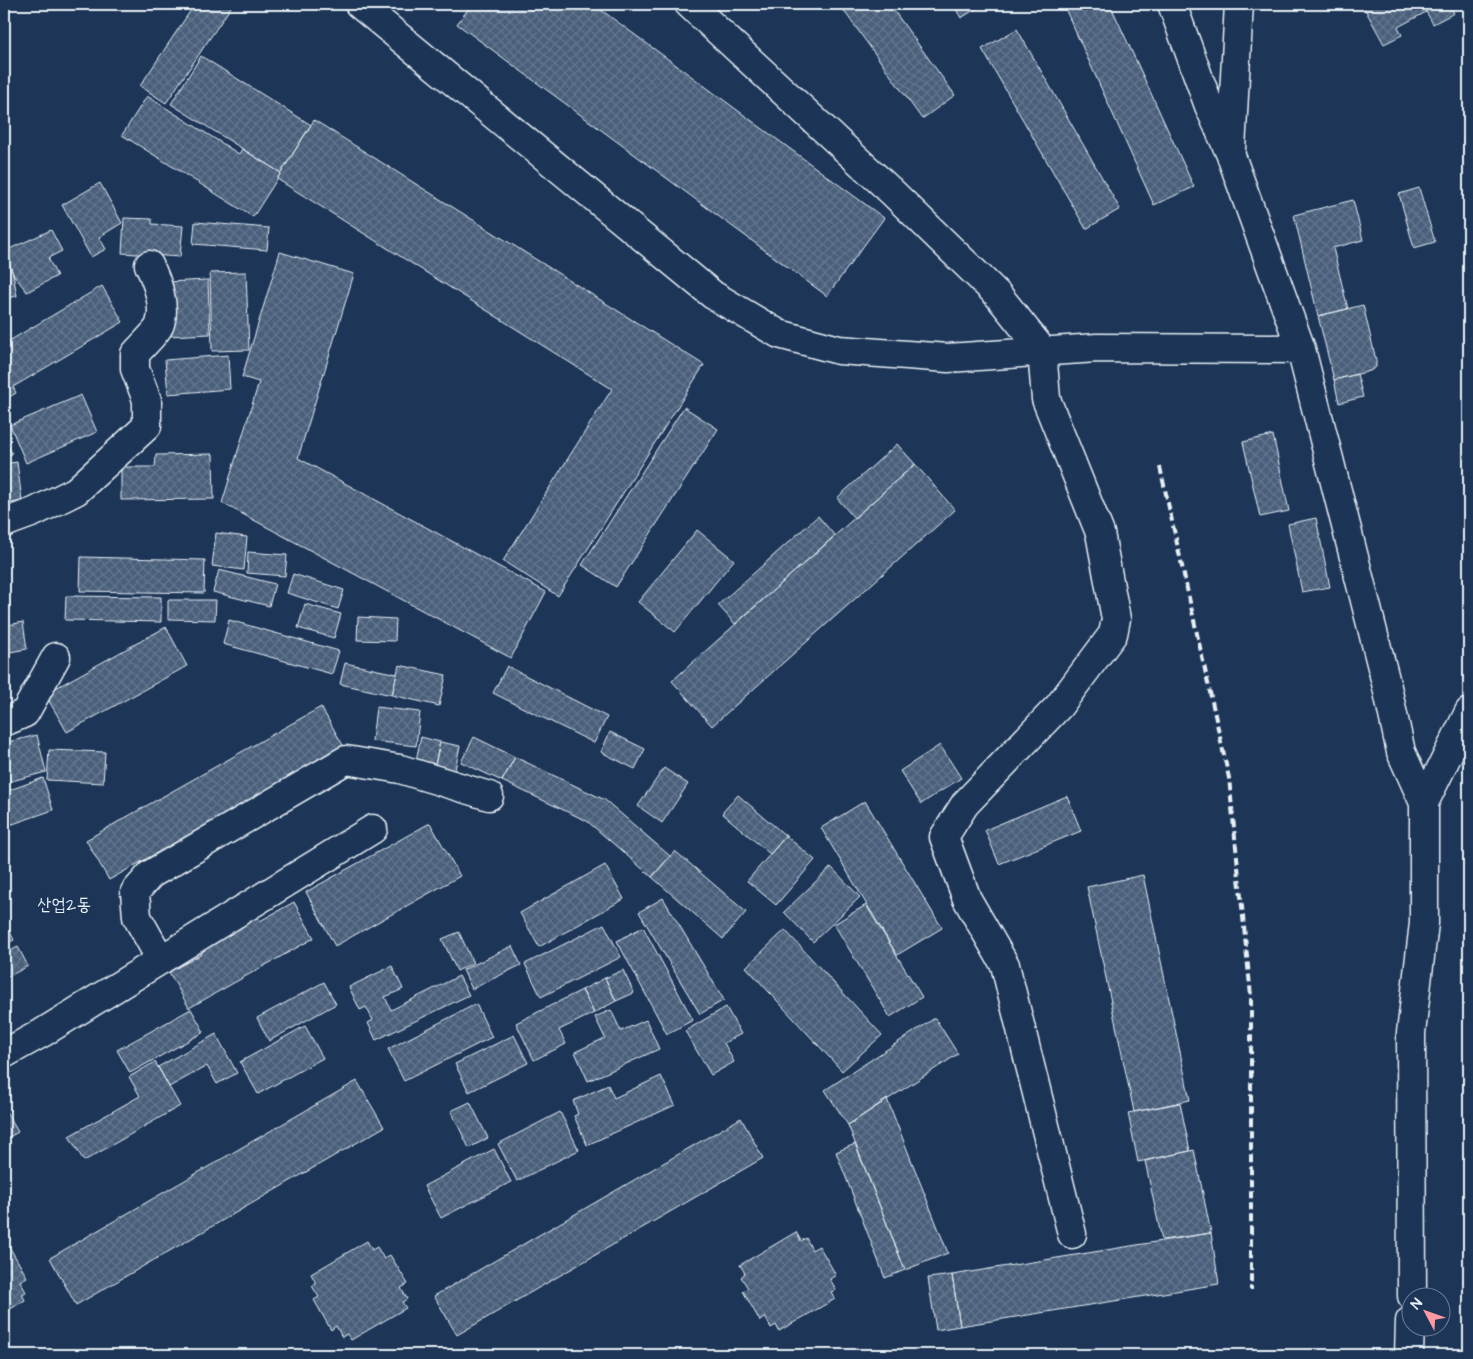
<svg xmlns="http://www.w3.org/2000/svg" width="1473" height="1359" viewBox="0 0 1473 1359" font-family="'Architects Daughter','Poor Story',sans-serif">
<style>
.building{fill:url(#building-cross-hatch);stroke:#e8f1f8}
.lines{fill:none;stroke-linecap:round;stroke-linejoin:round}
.minor-casing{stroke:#e8f1f8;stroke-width:31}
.minor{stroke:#1d3557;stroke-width:28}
.rail{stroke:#e8f1f8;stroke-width:4;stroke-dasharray:8 4;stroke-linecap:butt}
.labels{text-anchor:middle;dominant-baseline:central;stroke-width:5;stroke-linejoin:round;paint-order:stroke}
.quarter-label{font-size:18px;fill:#e8f1f8;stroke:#1d3557}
</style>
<defs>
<pattern id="building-cross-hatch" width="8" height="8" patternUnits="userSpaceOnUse" patternTransform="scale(1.25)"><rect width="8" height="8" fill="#495e7a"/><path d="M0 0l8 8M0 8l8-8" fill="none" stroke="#63768e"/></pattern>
</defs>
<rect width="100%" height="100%" fill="#1d3557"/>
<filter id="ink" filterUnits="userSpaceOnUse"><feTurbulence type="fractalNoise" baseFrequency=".02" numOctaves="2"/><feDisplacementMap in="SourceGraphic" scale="10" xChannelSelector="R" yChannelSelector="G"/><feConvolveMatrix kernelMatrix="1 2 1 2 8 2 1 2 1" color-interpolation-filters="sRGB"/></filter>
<g filter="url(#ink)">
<path class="building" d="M195,4H233L166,103L140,86Z
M472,4H593L884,218L827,296L457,24Z
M839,4H889L955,95L922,119Z
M953,4H984L961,18Z
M1063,4H1110L1194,187L1154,205Z
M1362,4H1422L1426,12L1398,27L1402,35L1384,44Z
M1422,4H1449L1454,13L1433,24Z
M1017,29L1120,209L1086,229L982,49Z
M201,56L311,125L281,173L171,104Z
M147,96L239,154L242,149L281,173L253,217L122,135Z
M314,120L704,365L558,596L503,561L612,389L277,179Z
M100,183L122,223L99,237L106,249L91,257L62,205Z
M1419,188L1435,242L1414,248L1399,194Z
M1353,200L1363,240L1333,248L1348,309L1318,316L1294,215Z
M124,218L152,219V224L183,226L180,257L122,253Z
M195,222L269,228L267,250L193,244Z
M51,230L62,251L48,258L57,276L27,292L13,274L5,251Z
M5,251L13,274L17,296L4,299Z
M280,252L354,274L298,458L546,592L511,658L222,503L259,382L242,377Z
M246,272L249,350L212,351L210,273Z
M208,280L210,334L168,336L166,282Z
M102,286L123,322L13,387L16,393L4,400V344Z
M1363,305L1376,360V367L1370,371L1334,380L1318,316Z
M228,355L230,389L168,394L165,360Z
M1357,374L1363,397L1339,403L1334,380Z
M81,395L97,432L26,463L10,425Z
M684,407L718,429L616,587L582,565Z
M1273,435L1289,511L1260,517L1243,442Z
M4,437L12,454L4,457Z
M897,444L915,464L854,518L837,498Z
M213,454L214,499L121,500V467H155L156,455Z
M17,462L22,501L4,504V464Z
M915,464L955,510L712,726L672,681Z
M818,516L835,536L735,624L718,605Z
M1316,518L1330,587L1302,592L1288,524Z
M697,530L734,560L675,632L638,602Z
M216,533L247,537L244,570L212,566Z
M248,552L287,555L285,576L247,573Z
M81,557L205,560L204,593L80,591Z
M219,570L275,584L269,606L213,592Z
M293,574L344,590L338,609L287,593Z
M66,596L161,597V622L65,620Z
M168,600H216L215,620L168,619Z
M305,604L341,614L334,638L298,628Z
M358,617L396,619L395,641L357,640Z
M229,620L339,651L332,674L223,644Z
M23,622L27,649L4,653V626Z
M166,627L187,666L67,732L45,694Z
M345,663L397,674L392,695L340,684Z
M399,665L446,675L439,706L392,695Z
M507,666L607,717L594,743L493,693Z
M321,707L344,747L109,880L86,840Z
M376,707L420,712L416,746L372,741Z
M610,732L645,749L635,769L601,752Z
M37,735L46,772L4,783V743Z
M421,737L440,742L434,769L415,765Z
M474,737L515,757L502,781L461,762Z
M440,742L460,746L454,774L434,769Z
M940,745L961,778L921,804L900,771Z
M49,750L105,752L103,783L47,780Z
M515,757L605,800L670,856L652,877L587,821L502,781Z
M664,768L688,784L662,823L638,806Z
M43,778L53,810L4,827V792Z
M738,795L786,836L770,854L722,813Z
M1067,796L1081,831L999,864L985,830Z
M865,801L942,928L897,955L821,828Z
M430,823L460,876L335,946L306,892Z
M786,836L815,860L776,905L747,881Z
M675,851L746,912L723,939L652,877Z
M605,865L624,899L539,947L520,913Z
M831,867L860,897L813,942L784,912Z
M1143,875L1190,1100L1134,1112L1087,887Z
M663,898L724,1000L700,1014L639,912Z
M294,902L314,938L189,1008L169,972L202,954L199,950L258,917L260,921Z
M866,905L922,997L890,1017L834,924Z
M4,920L14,940L4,945Z
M604,924L621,957L541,997L525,964Z
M643,927L693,1020L667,1034L617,941Z
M785,930L882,1035L842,1071L746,967Z
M459,932L473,963L457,971L442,939Z
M512,946L521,965L472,989L463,970Z
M18,947L28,966L4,979V954Z
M392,966L403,989L385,997L391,1010L459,976L469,995L376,1040L368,1023L373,1020L366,1007L360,1010L349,987Z
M623,970L634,993L616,1001L605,978Z
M605,978L616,1001L594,1013L582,990Z
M324,982L336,1004L269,1041L257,1018Z
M582,990L594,1013L559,1030L566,1044L534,1060L516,1023Z
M476,1004L492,1037L404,1081L388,1049Z
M726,1007L741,1034L724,1043L734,1062L711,1075L685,1031Z
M191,1009L204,1032L130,1073L117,1050Z
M611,1010L621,1031L646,1020L659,1049L588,1081L575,1052L605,1038L595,1017Z
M935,1018L958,1054L848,1125L825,1090Z
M305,1026L323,1058L258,1094L240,1062Z
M216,1034L237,1073L217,1084L207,1066L169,1087L158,1067Z
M514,1035L528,1063L469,1092L455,1064Z
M155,1062L180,1106L84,1161L69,1136L140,1096L129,1077Z
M661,1076L675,1105L587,1145L574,1116L578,1114L573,1101L608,1085L614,1098Z
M357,1081L384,1127L76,1305L50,1258Z
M887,1099L948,1253L905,1270L848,1125Z
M470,1102L488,1138L469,1148L451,1111Z
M1180,1103L1190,1151L1138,1162L1128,1113Z
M4,1108L18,1132L4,1140Z
M560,1112L579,1150L517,1181L498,1144Z
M741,1118L763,1158L457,1335L434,1296Z
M855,1144L905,1270L885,1278L836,1152Z
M494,1149L511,1182L441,1218L424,1186Z
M1194,1150L1211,1233L1162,1240L1145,1161Z
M796,1232L801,1241L806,1238L812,1250L819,1246L836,1275L830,1279L836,1290L831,1292L835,1299L779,1331L776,1325L771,1328L765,1317L760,1321L743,1291L748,1288L741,1277L745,1273L740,1265Z
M1211,1233L1219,1284L960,1326L952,1275Z
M367,1241L372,1250L377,1247L384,1259L390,1255L408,1284L401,1288L407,1299L402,1302L406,1308L351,1340L347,1334L342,1337L336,1326L331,1330L314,1300L319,1297L312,1286L316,1283L311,1274Z
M10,1248L27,1277L20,1281L26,1292L22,1294L25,1300L4,1313V1251Z
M952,1275L960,1326L936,1330L928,1278Z"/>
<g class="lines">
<g class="minor-casing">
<path id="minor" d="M359,4L713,295L779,334L839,350L948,358L1097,348L1301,349
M689,4L893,193L998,295L1042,350L1046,399L1100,533L1116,619L1113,634L1059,706L965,804L944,837L967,899L1005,965L1072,1234
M1172,4L1209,106L1230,153L1301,349L1387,687L1401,752L1424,803V923L1411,1033L1412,1296
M1231,149L1239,4
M4,523L34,512L76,491L147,426V400L135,369V354C141,347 158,331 160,324C166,306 157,281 149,265
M4,722L25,713L56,657
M1424,803L1469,712
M161,960L137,917L135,892L151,874L346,760L400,769L489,796
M4,1054L42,1033L373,829
M1409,1355L1410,1321"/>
</g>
<use href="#minor" class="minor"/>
<path class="rail" d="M1160,467L1229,778L1251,996V1290"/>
</g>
</g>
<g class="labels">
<g class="quarter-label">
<text x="64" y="904">산업2동</text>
</g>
</g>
<rect width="1473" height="1359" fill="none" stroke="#1d3557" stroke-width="20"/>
<rect x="10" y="10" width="1453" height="1339" fill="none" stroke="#e8f1f8" stroke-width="2" filter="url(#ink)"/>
<g transform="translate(1426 1312) rotate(311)"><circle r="24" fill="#1d3557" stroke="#6e8097"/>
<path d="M0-4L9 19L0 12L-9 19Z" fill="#ff9aa2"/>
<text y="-8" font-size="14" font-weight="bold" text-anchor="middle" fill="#e8f1f8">N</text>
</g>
</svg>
